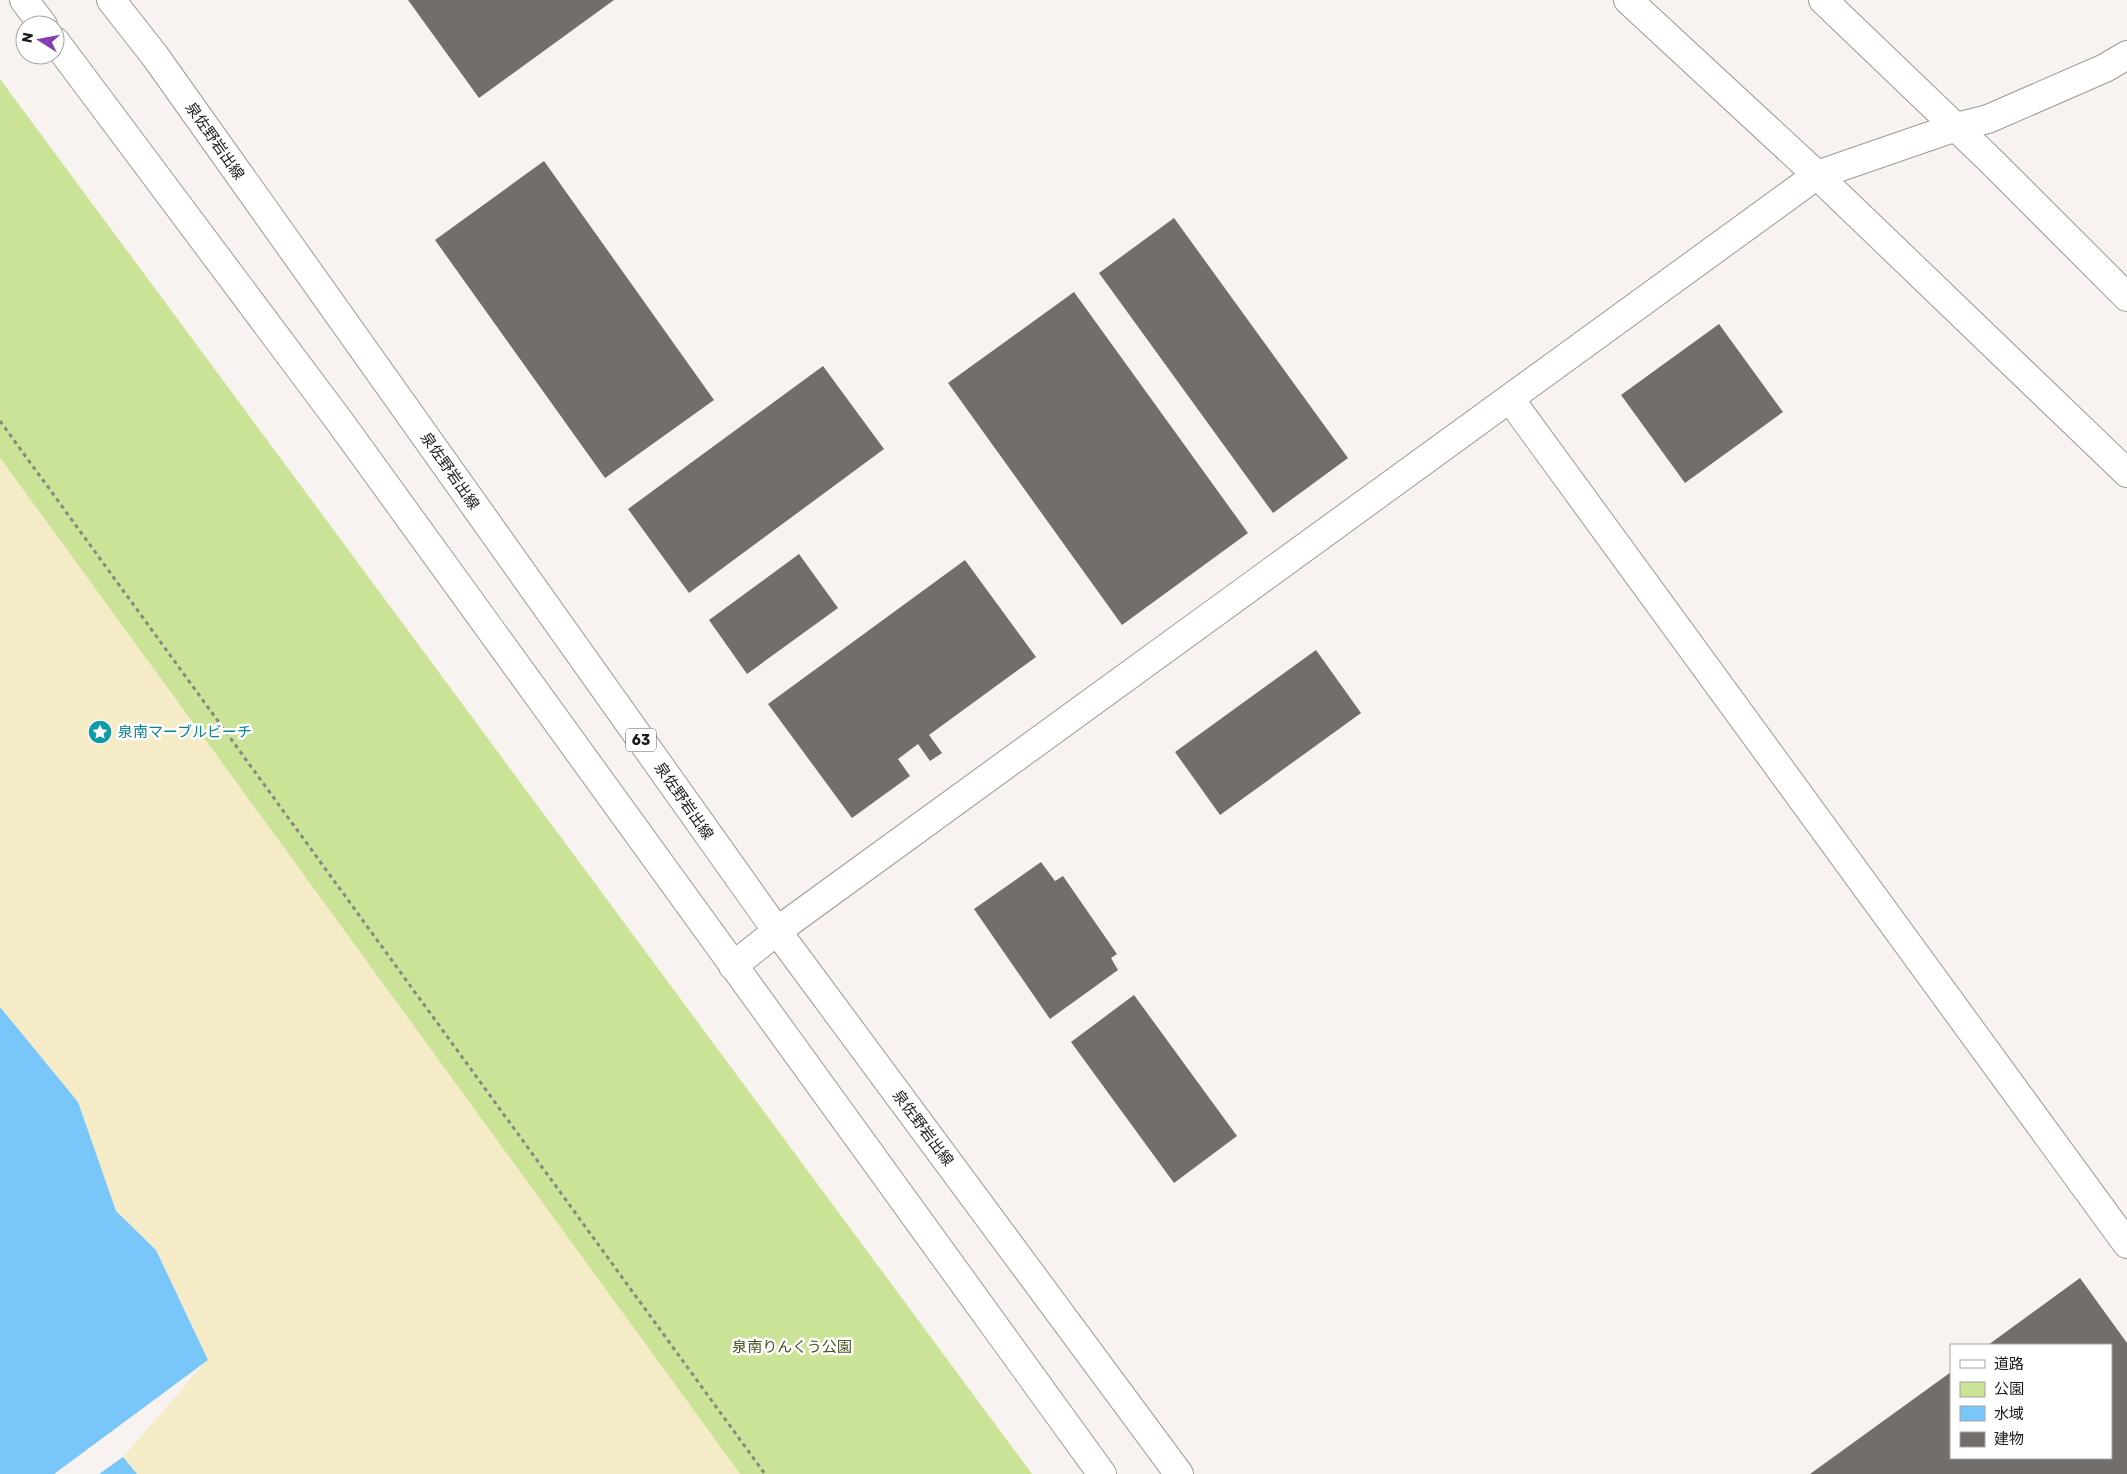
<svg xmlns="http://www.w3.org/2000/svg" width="2127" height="1474" viewBox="0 0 2127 1474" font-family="Rubik,'Noto Sans JP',sans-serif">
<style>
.green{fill:#cbe396}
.sand{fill:#f5ebc6}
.water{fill:#78c6fa}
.building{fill:#736e6c}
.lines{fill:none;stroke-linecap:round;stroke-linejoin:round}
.minor-casing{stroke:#9e9996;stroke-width:30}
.tertiary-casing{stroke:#9e9996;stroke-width:30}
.primary-casing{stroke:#9e9996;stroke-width:30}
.path{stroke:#898684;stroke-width:3;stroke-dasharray:4 4;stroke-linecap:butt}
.minor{stroke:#fff;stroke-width:28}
.tertiary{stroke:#fff;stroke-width:28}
.primary{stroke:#fff;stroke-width:28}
.labels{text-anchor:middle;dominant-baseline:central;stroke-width:5;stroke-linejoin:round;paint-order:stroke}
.shield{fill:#fff;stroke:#5f5f5e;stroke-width:1}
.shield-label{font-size:14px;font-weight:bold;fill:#1b1a19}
.street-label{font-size:15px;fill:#1b1a19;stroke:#fff}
.culture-label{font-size:15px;fill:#0d838f;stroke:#fff;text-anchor:start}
.park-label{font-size:15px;fill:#45541c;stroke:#fff}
</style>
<rect width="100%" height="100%" fill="#f8f3f0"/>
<path class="green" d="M0,79L1032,1474H740L0,458Z"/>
<path class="sand" d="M0,458L740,1474H137L123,1457L208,1359L156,1250L116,1211L78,1102L0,1007Z"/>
<path class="water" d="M0,1007L78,1102L116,1211L156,1250L208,1360L54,1474H0Z
M123,1457L137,1474H99Z"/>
<path class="building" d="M408,0H614L479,98Z
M544,161L714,400L605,478L435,240Z
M1174,218L1348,458L1273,513L1099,273Z
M1074,292L1248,533L1122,625L948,383Z
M1719,324L1783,412L1685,483L1621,395Z
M823,366L884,449L689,593L628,509Z
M799,554L838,608L747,674L709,620Z
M965,560L1036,657L929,735L942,753L930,761L918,744L898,759L910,776L852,818L768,704Z
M1316,650L1361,713L1220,815L1175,752Z
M1041,862L1055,881L1063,876L1117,954L1111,958L1118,970L1050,1019L974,909Z
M1134,995L1237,1136L1174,1183L1071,1042Z
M2080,1278L2127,1343V1474H1810L1951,1372V1458H2111V1345H1988Z"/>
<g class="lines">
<g class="minor-casing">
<path id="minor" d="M1823,0L1988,158L2127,297
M1817,175L1956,127L1988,119L2105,68L2127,55
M1510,399L2127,1244"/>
</g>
<g class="tertiary-casing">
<path id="tertiary" d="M1628,0L1817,175L2127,473
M733,966L777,931L1817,175"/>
</g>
<g class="primary-casing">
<path id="primary" d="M24,0L43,25
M111,0L155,56L777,931L1179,1474
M55,41L340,422L1102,1474"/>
</g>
<path class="path" d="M0,421L765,1474"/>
<use href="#minor" class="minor"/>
<use href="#tertiary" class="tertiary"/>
<use href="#primary" class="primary"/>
</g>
<defs>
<g id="sight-disc" transform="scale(1.25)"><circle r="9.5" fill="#0f9aa8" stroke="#fff"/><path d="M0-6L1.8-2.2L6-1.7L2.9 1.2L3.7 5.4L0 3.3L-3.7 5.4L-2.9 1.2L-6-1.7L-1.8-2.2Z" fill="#fff"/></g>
</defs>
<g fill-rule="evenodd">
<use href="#sight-disc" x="100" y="732"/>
</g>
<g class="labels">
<rect class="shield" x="626" y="728.5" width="30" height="23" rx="4"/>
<g class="shield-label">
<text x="641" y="740">63</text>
</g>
<g class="street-label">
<text transform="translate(215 141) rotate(55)">泉佐野岩出線</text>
<text transform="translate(450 471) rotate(55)">泉佐野岩出線</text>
<text transform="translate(684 801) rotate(55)">泉佐野岩出線</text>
<text transform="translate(923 1128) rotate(53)">泉佐野岩出線</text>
</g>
<g class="culture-label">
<text x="118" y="732">泉南マーブルビーチ</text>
</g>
<g class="park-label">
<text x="792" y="1347">泉南りんくう公園</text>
</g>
</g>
<rect x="1950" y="1344" width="162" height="115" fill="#ffffff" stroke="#a4a3a3"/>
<rect x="1960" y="1360" width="25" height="8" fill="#ffffff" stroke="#a4a3a3"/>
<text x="1994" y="1369" font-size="15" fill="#1b1a19">道路</text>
<rect x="1960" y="1382" width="25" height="15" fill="#cbe396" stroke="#a4a3a3"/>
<text x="1994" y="1394" font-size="15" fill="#1b1a19">公園</text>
<rect x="1960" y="1406" width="25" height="15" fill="#78c6fa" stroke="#a4a3a3"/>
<text x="1994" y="1419" font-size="15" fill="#1b1a19">水域</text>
<rect x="1960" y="1432" width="25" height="15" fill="#736e6c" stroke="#a4a3a3"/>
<text x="1994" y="1444" font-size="15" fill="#1b1a19">建物</text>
<g transform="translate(40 40) rotate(281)"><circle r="24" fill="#ffffff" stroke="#a4a3a3"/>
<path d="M0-4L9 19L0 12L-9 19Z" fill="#853db0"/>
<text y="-8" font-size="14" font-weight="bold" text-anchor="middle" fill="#1b1a19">N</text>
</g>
</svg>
